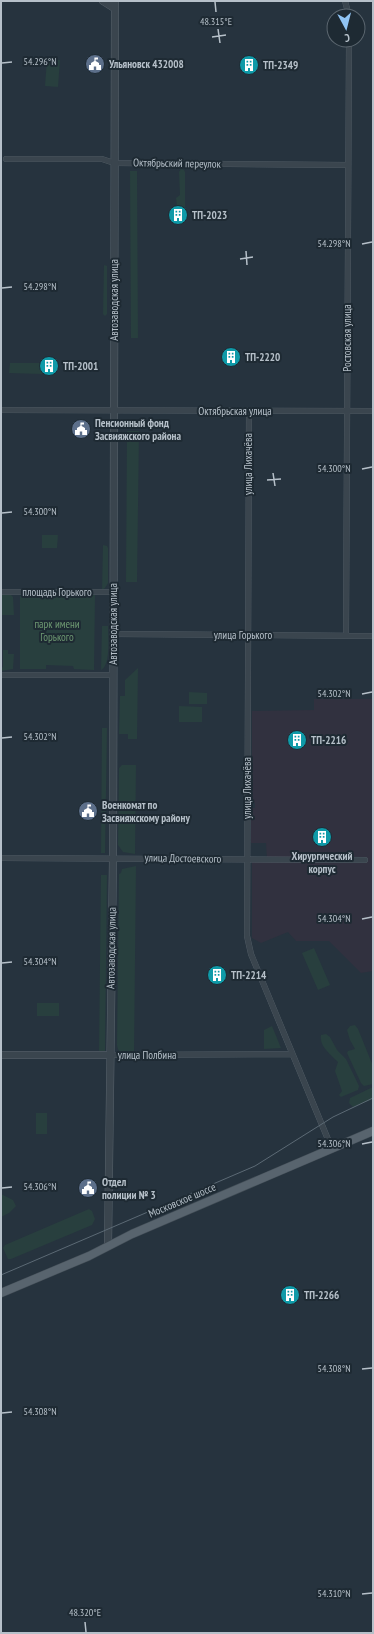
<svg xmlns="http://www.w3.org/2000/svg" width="374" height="1634" viewBox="0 0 374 1634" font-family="'PT Sans Narrow',sans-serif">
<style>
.medical{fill:#31313f}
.green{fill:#283f3e}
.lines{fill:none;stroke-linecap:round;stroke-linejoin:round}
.minor-casing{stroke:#58636c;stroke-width:6}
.tertiary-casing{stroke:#58636c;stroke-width:8}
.primary-casing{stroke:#434e57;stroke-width:9}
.minor{stroke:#3a454e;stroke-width:5.5}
.tertiary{stroke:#3a454e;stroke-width:7}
.primary{stroke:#58646e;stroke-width:8}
.tram{stroke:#5c6a75;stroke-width:1}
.ticks{fill:none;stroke:#b6c0c9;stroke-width:1.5}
.labels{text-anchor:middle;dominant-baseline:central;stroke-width:4;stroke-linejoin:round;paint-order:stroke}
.poi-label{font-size:11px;font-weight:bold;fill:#b6c0c9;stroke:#1e2a33;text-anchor:start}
.street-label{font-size:11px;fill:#b6c0c9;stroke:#1e2a33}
.park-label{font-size:11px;fill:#6e9972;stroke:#1e2a33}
.ticks-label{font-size:10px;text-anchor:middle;fill:#b6c0c9;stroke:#1e2a33;stroke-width:4;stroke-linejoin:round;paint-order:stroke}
</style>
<rect width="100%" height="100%" fill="#26333e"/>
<path class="medical" d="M314,699H373V971L361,973L329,941H296L288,932L261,943L252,938V862H267V859L266,843H251V808H255V803H252V711L314,710Z"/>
<path class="green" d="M47,59L60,60L58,87L45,86Z
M181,169L184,170L185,172V212H182V208L177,206L176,198L180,195L179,172Z
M130,171H137L138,338H131Z
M104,265L107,266V314L105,316L103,314Z
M10,363H43L42,374L9,373Z
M127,431H139L137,582H126Z
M42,535H58L57,548H42Z
M103,545L107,546L108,548V583L105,588L102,590Z
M2,595H11L13,597L14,615H1Z
M95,595L94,670L74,669L73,666L46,665V669H20V596Z
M102,626H108C108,637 111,665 101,670Z
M3,650H8V654H14L13,669L1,671V668L3,667Z
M138,668L137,739H128V734H119L120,696H125V680Z
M189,692L207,693V704H189Z
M179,706L202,707V722H179Z
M102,728H107L105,853H101Z
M122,765H136L135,854L123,852L118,845L119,768Z
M136,866L134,1054C126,1054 118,1055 117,1045L119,874L121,873L122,869Z
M101,875H107L105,1052H99Z
M314,948L330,985L318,990L302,953Z
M37,1003H59V1016H37Z
M355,1025L358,1029L373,1066V1084L364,1086L361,1083L347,1053L348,1051L355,1049L350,1040L347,1030L350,1026Z
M272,1026L281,1048L264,1049V1030Z
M326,1034L330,1037L337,1050L346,1059L359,1086L358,1090L341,1097L339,1095L342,1091L335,1071L338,1062C331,1054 319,1047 321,1035Z
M373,1087V1099L353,1107L349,1103L350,1098Z
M36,1113H47V1134H36Z
M1,1194L13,1200L16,1206L9,1213L1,1217Z
M89,1209L92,1211L95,1219L92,1225L11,1259H8L3,1248L5,1245Z"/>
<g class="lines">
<g class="minor-casing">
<path id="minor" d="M345,1L349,16
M6,159H102L114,163L348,165
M1,410L373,411
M249,411L247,936L251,954L332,1149
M1,592H114
M114,634L373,636
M346,635L349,40
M1,675H113
M1,858L365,860
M110,1055L292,1054"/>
</g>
<g class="tertiary-casing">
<path id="tertiary" d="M103,1L114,8
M1,1055H110
M108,1246L113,858L115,1"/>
</g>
<g class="primary-casing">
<path id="primary" d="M1,1293L89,1256L132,1234L373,1131"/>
</g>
<use href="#minor" class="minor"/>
<use href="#tertiary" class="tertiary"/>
<use href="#primary" class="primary"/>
<path class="tram" d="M1,1275L255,1166L333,1117L373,1098"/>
</g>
<path class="ticks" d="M215,2L216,12M218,29L220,43M212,37L226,35M2,63L12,62M362,244L372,242M246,251L247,265M240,259L253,257M2,288L12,287M362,469L372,467M273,473L275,486M267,480L281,479M2,513L12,512M362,694L372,692M2,738L12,737M362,919L372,917M2,963L12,962M362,1144L372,1142M2,1188L12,1187M362,1369L372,1368M2,1413L12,1412M362,1594L372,1593M85,1622L86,1632"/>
<defs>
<g id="civic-disc" transform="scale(1)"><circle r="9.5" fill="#5c6f8a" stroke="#1e2a33"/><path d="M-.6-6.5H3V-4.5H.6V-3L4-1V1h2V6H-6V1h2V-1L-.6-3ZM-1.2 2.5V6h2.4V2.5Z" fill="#fff"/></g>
<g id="building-disc" transform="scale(1)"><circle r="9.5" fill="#0f9aa8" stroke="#1e2a33"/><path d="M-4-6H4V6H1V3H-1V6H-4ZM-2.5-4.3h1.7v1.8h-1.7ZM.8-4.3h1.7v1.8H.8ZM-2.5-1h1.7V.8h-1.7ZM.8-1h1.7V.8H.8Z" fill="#fff"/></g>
</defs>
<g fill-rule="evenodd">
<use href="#civic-disc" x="95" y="64"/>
<use href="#building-disc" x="249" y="65"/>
<use href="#building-disc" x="178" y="215"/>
<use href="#building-disc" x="231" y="357"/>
<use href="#building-disc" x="49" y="366"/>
<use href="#civic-disc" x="81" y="429"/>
<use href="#building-disc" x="297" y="740"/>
<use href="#civic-disc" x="88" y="811"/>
<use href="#building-disc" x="322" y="837"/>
<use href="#building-disc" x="217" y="975"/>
<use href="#civic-disc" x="88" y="1188"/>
<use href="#building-disc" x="290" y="1295"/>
</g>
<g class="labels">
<g class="poi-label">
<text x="109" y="64">Ульяновск 432008</text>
<text x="263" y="65">ТП-2349</text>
<text x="192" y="215">ТП-2023</text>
<text x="245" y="357">ТП-2220</text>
<text x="63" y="366">ТП-2001</text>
<text x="95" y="423">Пенсионный фонд<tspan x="95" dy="13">Засвияжского района</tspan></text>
<text x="311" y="740">ТП-2216</text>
<text x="102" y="805">Военкомат по<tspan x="102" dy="13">Засвияжскому району</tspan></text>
<text x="322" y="856" text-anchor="middle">Хирургический<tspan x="322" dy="13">корпус</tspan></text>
<text x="231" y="975">ТП-2214</text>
<text x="102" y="1182">Отдел<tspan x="102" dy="13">полиции № 3</tspan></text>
<text x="304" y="1295">ТП-2266</text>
</g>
<g class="street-label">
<text transform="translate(177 163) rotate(1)">Октябрьский переулок</text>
<text transform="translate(114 300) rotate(-90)">Автозаводская улица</text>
<text transform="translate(347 338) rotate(-90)">Ростовская улица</text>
<text x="235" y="411">Октябрьская улица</text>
<text transform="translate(248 464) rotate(-90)">улица Лихачёва</text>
<text x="57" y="592">площадь Горького</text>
<text transform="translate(113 624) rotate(-90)">Автозаводская улица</text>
<text x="243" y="635">улица Горького</text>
<text transform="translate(247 788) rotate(-90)">улица Лихачёва</text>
<text transform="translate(183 858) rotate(1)">улица Достоевского</text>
<text transform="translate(111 948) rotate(-89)">Автозаводская улица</text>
<text x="147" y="1055">улица Полбина</text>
<text transform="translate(182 1200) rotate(-23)">Московское шоссе</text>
</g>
<g class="park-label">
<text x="57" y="624">парк имени<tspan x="57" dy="13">Горького</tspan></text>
</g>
</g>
<g class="ticks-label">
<text x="216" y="25">48.315°E</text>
<text x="40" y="65">54.296°N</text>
<text x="334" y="247">54.298°N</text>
<text x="40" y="290">54.298°N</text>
<text x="334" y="472">54.300°N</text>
<text x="40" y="515">54.300°N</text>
<text x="334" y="697">54.302°N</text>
<text x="40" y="740">54.302°N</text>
<text x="334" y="922">54.304°N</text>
<text x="40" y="965">54.304°N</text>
<text x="334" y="1147">54.306°N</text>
<text x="40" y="1190">54.306°N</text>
<text x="334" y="1372">54.308°N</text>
<text x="40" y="1415">54.308°N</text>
<text x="334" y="1597">54.310°N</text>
<text x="85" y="1616">48.320°E</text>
</g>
<rect width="374" height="1634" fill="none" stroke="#b6c0c9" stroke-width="4"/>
<g transform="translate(346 28) rotate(173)"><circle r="19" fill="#1e2a33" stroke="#5b666f"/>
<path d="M0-3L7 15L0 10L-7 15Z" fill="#90c4f4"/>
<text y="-6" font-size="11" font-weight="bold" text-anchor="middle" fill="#b6c0c9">С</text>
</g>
</svg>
